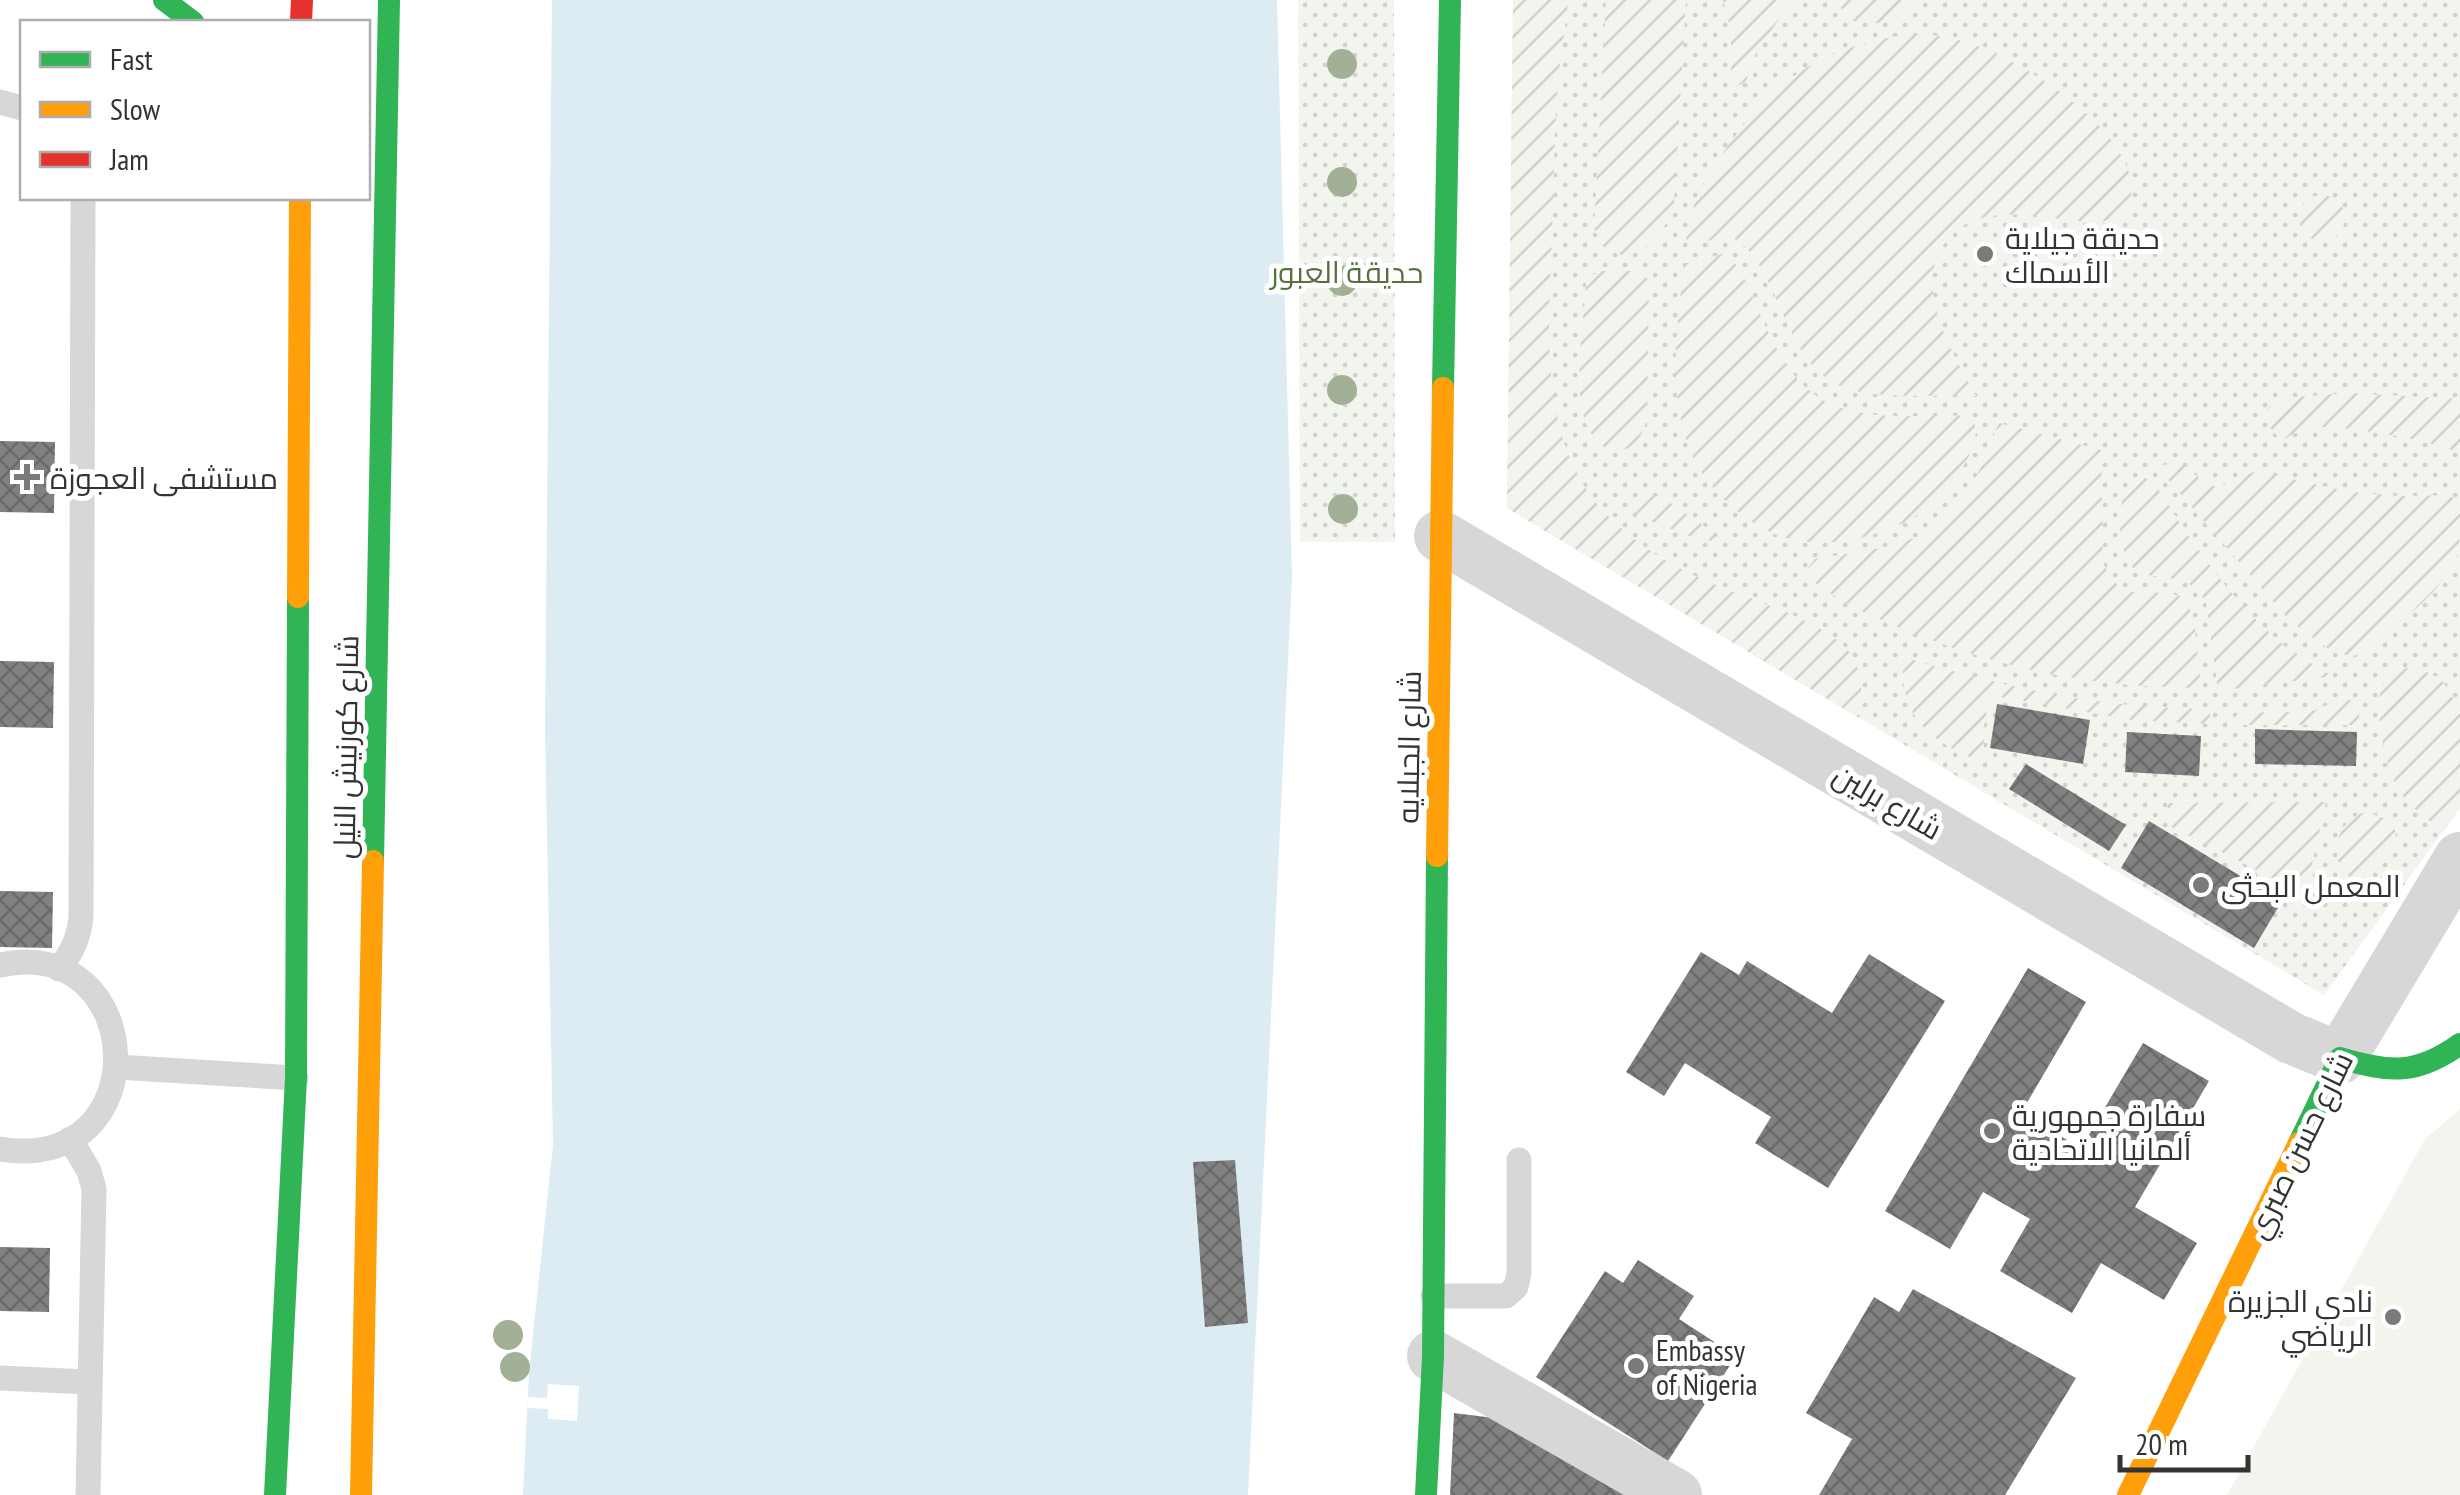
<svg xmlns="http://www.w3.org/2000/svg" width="2460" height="1495" viewBox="0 0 2460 1495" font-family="'PT Sans Narrow',Cairo,sans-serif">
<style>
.grass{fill:url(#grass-dots)}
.garden{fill:url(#garden-furrows)}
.pitch{fill:#f1f5ed}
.water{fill:#ddebf3}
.pier{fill:#fff}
.building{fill:url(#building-cross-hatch)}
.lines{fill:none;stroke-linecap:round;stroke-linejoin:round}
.lane{stroke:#d7d7d7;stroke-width:25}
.street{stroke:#d7d7d7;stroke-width:52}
.fast{stroke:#30b455;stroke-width:22}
.slow{stroke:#ff9f0a;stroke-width:22}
.jam{stroke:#e5322d;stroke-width:22}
.tree{fill:#a2b095}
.poi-dot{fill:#7a7a7a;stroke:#fff;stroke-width:4}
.labels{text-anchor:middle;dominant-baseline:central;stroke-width:10;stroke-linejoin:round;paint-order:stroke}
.poi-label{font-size:30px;fill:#333;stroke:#fff;text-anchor:start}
.park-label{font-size:30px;fill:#56703f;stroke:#fff}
.street-label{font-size:30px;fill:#333;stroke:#fff}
</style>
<defs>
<pattern id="grass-dots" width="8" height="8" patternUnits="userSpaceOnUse" patternTransform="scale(2.5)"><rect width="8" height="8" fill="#f1f5ed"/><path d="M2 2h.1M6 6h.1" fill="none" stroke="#cfd2cc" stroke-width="1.8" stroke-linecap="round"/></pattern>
<pattern id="garden-furrows" width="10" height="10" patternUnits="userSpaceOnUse" patternTransform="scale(2.5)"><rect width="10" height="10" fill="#f1f5ed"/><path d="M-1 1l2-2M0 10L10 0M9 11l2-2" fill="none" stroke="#cfd2cc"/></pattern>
<pattern id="building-cross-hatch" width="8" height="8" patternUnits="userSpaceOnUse" patternTransform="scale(2.5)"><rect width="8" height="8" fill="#818181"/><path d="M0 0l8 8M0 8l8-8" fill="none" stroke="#6a6a6a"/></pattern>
</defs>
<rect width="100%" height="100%" fill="#fff"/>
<path class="grass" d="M1298,0H1394L1395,542H1300Z
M1513,0H2460V808L2324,995L1507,508Z"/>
<path class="garden" d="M1513,0H1568C1566,28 1560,55 1558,83C1554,133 1554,184 1552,234C1549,321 1537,432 1598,505C1624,536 1664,562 1702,579C1742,598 1823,618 1850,653C1863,672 1863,697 1859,718L1507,508Z
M1606,0H1686L1674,206C1662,244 1616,282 1594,228Z
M1723,0H1792L1756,53L1746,81L1736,87L1731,81V30Z
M1839,0H1912C1902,24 1867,29 1844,17Z
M1908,34C1932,34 1952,37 1975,45C2027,64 2121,123 2131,181C2132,190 2132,202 2126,210C2098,246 1994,182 1947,240C1910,285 1953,354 1976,396C1937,394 1873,401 1838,385C1778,357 1777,247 1724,235L1694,246L1686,242C1688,211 1703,182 1721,156C1773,79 1816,50 1908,34Z
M2299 218a23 23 0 1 1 46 0a23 23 0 1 1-46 0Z
M1722,254C1757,264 1762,380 1838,407C1878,421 1926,414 1968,416C1987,430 1967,460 1957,477C1927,528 1835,556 1780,536C1746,524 1711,492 1695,461C1665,400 1677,329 1684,264Z
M1602,271H1638L1649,280L1647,416C1638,469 1590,456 1582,409C1575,369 1584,324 1586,283L1592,275Z
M2350,393L2460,399V453C2436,441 2340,424 2313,427C2302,429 2294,434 2284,439C2272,435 2265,421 2267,409L2280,398Z
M1999,423L2101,450L2103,562C2123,611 2150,583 2185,598L2194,619L2201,688C2096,687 2019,673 1921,636C1883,621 1842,605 1811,579L1808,568L1815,559C1859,551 1922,547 1953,513C1975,489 1986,452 1999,423Z
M2177,463C2193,469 2200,483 2217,487L2256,471L2350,492L2400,496L2449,495L2460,504C2460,519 2460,536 2458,552C2446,592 2396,623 2366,650L2354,656L2334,653L2289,620L2160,470L2163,465Z
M2144,477L2154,483C2188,536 2226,594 2274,637C2291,653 2313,664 2332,676L2218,691L2206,602C2189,570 2164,583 2136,571C2116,552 2114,500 2133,479Z
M1646,494L1663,498L1710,530L1716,536L1714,541L1694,538L1637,516L1632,505Z
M1903,657C2009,688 2098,708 2209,709L2212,724L2132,720L2001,697C1978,705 1985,742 1984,763C1930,742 1899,719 1903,657Z
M2416,667L2441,679L2460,709V808L2443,831C2426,818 2408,806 2397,787C2386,767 2372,706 2383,685C2389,672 2402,668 2416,667Z
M2343,698L2356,702L2360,708L2359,718L2352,725H2230L2234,717L2242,713L2313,711Z
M2326,802L2305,895L2170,826L2167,803Z
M2367,812L2389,820C2391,823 2396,830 2396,835C2398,851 2365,878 2351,878C2325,860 2337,817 2367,812Z"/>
<path class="pitch" d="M2460,1109V1495H2227L2425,1139Z"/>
<path class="water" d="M552,0H1277L1292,577L1248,1495H523L529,1373L553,1145L545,728Z"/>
<path class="pier" d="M548,1384L579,1386L577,1421L548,1419V1409L527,1408L528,1397L547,1398Z"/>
<path class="building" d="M0,441L55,442L54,513L0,512Z
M0,661L54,662L53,728L0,727Z
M1997,704L2090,720L2083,764L1990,748Z
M2255,729L2357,732L2356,766L2255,764Z
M2127,732L2201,736L2199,776L2125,772Z
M2026,764L2126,825L2109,851L2009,789Z
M2149,821L2282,901L2254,948L2121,868Z
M0,891L53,892L52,948L0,947Z
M1701,952L1739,975L1747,961L1832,1013L1869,954L1945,1001L1828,1188L1755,1143L1771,1117L1685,1063L1664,1096L1626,1072Z
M2028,968L2086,1002L2021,1113L2081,1148L2143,1043L2209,1081L2135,1207L2197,1243L2164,1300L2101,1263L2072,1313L2000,1271L2030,1219L1983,1192L1950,1249L1885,1211Z
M1235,1160L1248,1323L1205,1327L1193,1162Z
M0,1247L50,1248L49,1312L0,1311Z
M1638,1260L1694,1296L1679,1319L1736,1356L1668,1461L1536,1377L1605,1271L1623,1283Z
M1913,1289L2076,1378L2005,1495H1819L1852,1439L1806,1413L1874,1297L1899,1312Z
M1454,1413L1526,1422L1626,1495H1450Z"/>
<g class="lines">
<path class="lane" d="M0,102L22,108
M0,965C148,933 160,1175 0,1149
M59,969C72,952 79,938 81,917L83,198
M117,1067L296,1078
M70,1139L89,1171L94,1189L88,1495
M1433,1296H1506L1516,1287L1519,1273V1160
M0,1378L88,1382"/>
<path class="street" d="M1440,536L2291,1038L2340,1058L2460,858
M1433,1356L1676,1495"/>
<path class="fast" d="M164,0L193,22
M1443,388L1450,0
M373,861L389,0
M2299,1143L2340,1058C2390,1073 2417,1075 2460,1044
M275,1495L296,1078L298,597
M1426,1495L1433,1356L1437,856"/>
<path class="slow" d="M298,597L300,198
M1437,856L1443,388
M361,1495L373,861
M2128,1495L2299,1143"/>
<path class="jam" d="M301,22L302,0"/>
</g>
<g class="tree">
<circle cx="1342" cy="64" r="15"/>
<circle cx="1342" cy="182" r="15"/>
<circle cx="1342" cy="281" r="15"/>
<circle cx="1342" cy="390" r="15"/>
<circle cx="1343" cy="509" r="15"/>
<circle cx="508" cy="1335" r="15"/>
<circle cx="515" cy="1367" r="15"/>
</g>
<g class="poi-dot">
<circle cx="1985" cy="254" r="10"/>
<path d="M22 462h10v10h10v10h-10v10h-10v-10h-10v-10h10z"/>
<circle cx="2201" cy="885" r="10"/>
<circle cx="1992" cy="1131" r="10"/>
<circle cx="2393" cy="1317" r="10"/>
<circle cx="1636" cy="1366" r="10"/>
</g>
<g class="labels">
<g class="poi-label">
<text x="2005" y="237">حديقة جيلاية<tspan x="2005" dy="34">الأسماك</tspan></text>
<text x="50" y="477">مستشفى العجوزة</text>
<text x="2221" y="885">المعمل البحثى</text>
<text x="2012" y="1114">سفارة جمهورية<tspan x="2012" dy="34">ألمانيا الاتحادية</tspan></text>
<text x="2373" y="1300" text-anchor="end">نادي الجزيرة<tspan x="2373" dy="34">الرياضي</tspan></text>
<text x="1656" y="1349">Embassy<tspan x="1656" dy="34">of Nigeria</tspan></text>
</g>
<g class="park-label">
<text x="1347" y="271">حديقة العبور</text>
</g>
<g class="street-label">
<text transform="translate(345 747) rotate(-89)">شارع كورنيش النيل</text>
<text transform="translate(1408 747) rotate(-89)">شارع الجبلايه</text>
<text transform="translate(1888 801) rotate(30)">شارع برلين</text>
<text transform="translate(2299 1145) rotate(-64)">شارع حسن صبري</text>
</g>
</g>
<rect x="20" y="20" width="350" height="180" fill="#ffffff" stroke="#adadad" stroke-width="2.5"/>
<rect x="40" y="52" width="50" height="15" fill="#30b455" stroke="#adadad" stroke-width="2.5"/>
<text x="110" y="70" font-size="30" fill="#333333">Fast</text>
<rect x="40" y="102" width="50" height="15" fill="#ff9f0a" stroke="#adadad" stroke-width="2.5"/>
<text x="110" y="120" font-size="30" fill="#333333">Slow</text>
<rect x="40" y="152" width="50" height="15" fill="#e5322d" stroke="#adadad" stroke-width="2.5"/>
<text x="110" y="170" font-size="30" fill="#333333">Jam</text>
<path d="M2120 1455v15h128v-15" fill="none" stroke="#333333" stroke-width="5"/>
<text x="2135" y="1455" font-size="30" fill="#333333" stroke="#ffffff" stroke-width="8" paint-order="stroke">20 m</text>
</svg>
